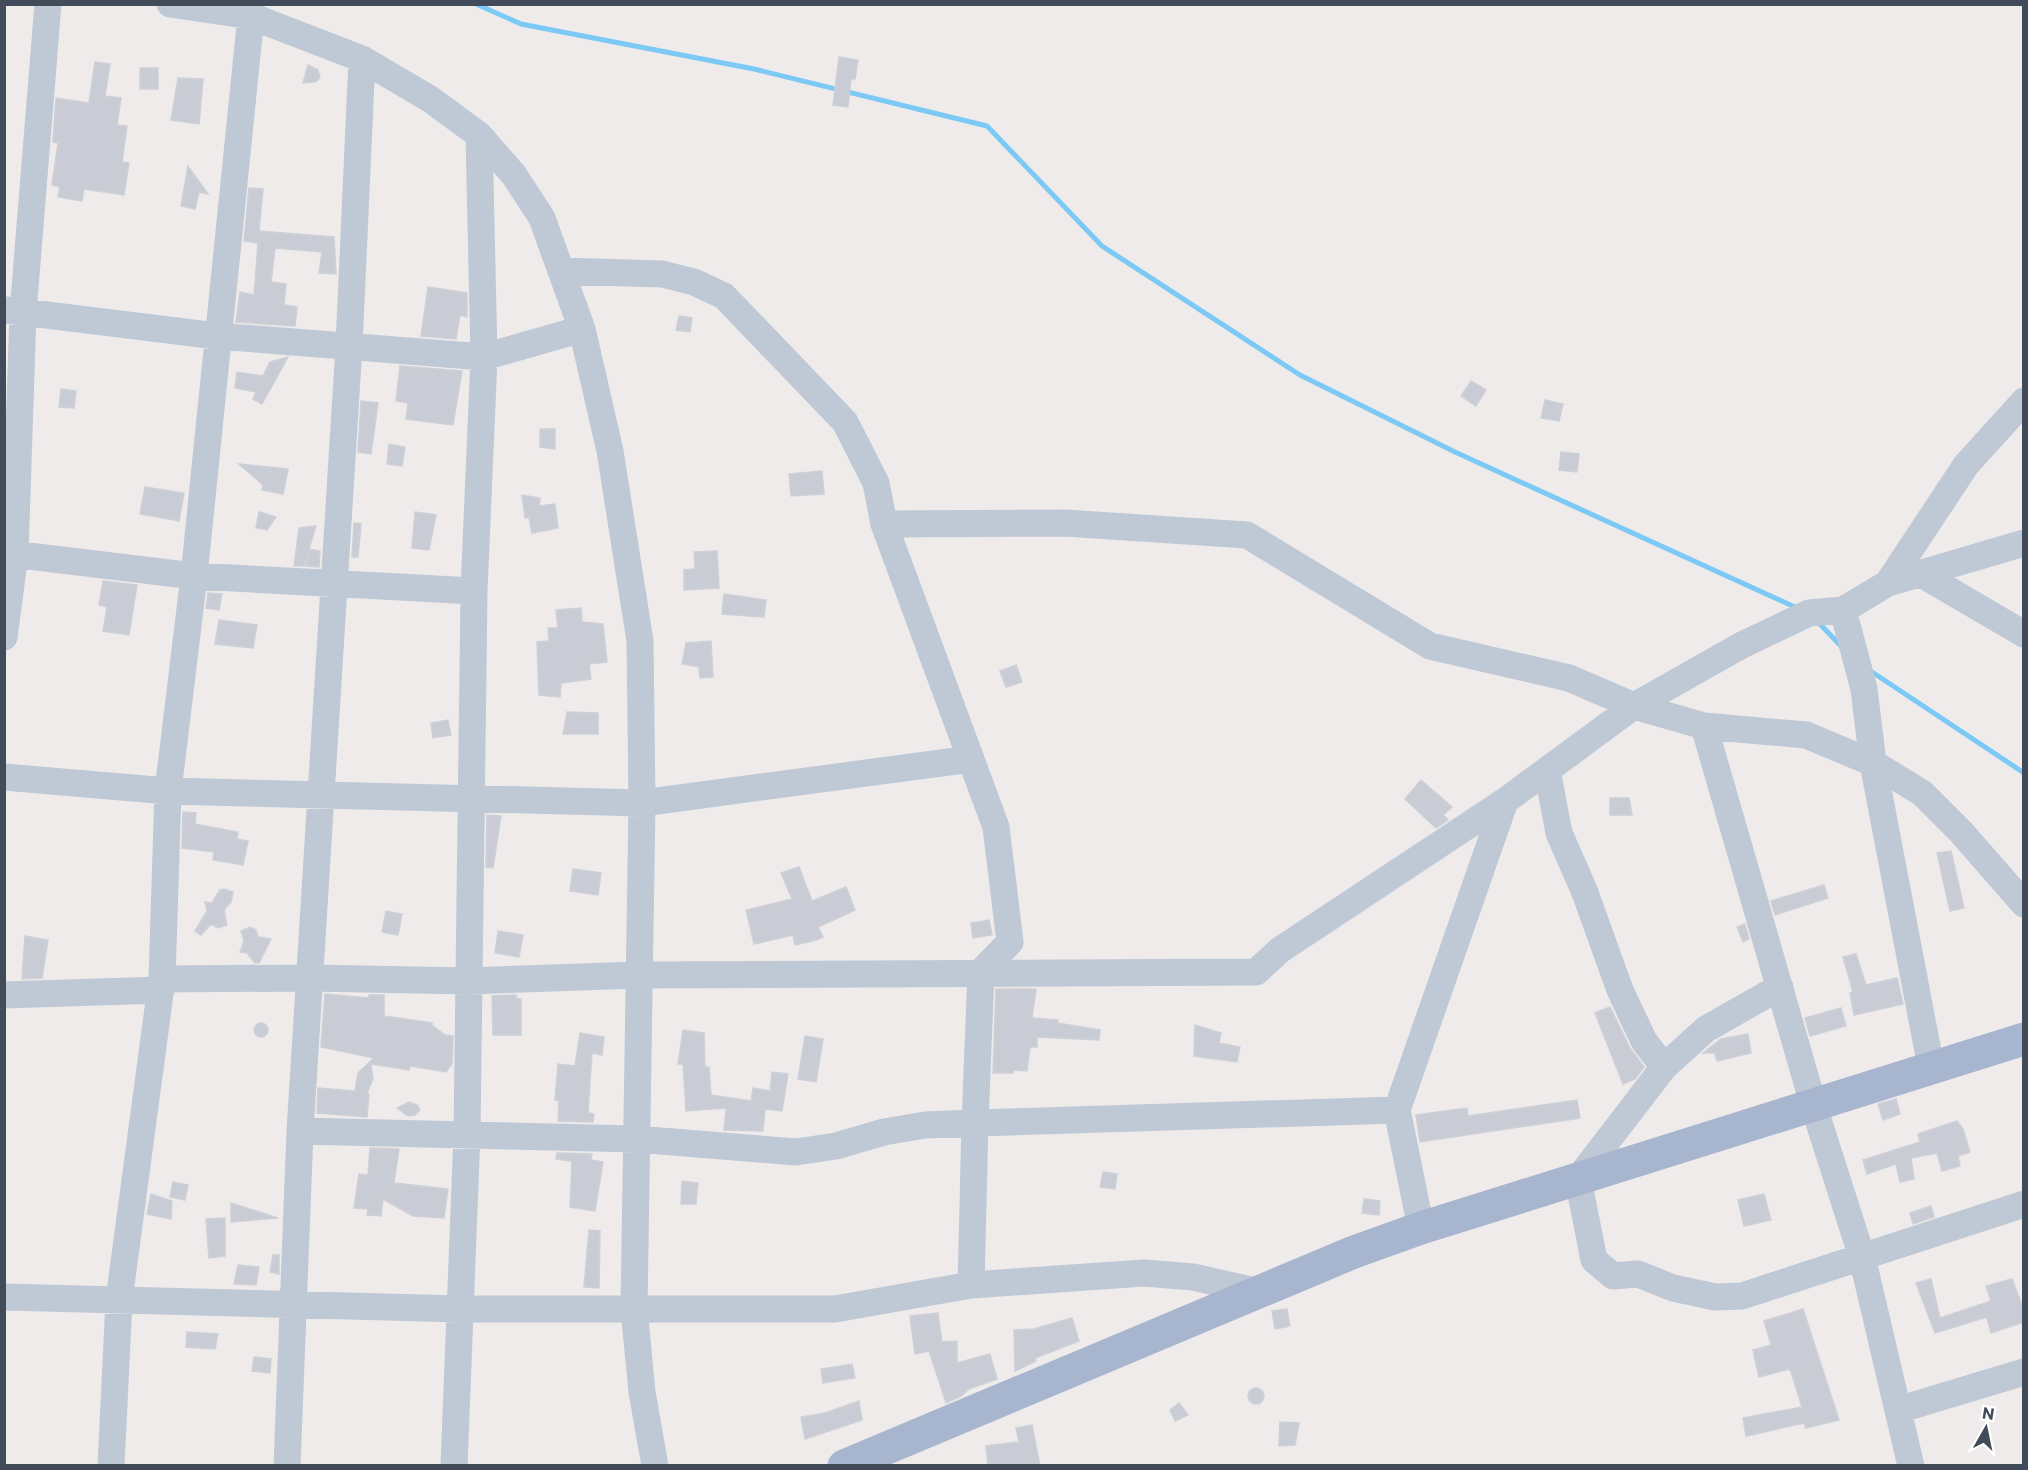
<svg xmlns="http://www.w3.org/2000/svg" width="2028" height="1470" viewBox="0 0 2028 1470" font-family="Commissioner,sans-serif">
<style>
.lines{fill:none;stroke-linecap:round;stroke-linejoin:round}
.stream{stroke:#7bc9f4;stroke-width:5}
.building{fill:#c9ccd4;stroke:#ced0d8;stroke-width:1.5}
.minor{stroke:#bfc8d5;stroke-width:27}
.major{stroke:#a7b5ce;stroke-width:33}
</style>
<rect width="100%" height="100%" fill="#efebeb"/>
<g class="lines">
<path class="stream" d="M476,4L521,24L754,69L987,126L1102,246L1300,375L1455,452L1797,608
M1817,621L1842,647
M1869,670L2024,773"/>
</g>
<path class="building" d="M839,57L858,60L855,79H851L848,107L833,105Z
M95,62L110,64L105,96L121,98L117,125L127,126L122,162L129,163L124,195L84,189L82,201L58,197L60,187L52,185L58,143L53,142L56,98L89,103Z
M308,65L318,70L320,78L315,82L303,83Z
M140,68H158V89H140Z
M178,78L203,79L199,124L171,120Z
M188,166L208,194L199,192L195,209L181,206Z
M249,188L263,189L259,231L334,237L336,274L319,273L322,252L275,248L271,282L286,284L284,305L297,307L295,326L236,322L240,292L254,295L258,243L244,241Z
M428,287L467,293V317L460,315L456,339L421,336Z
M679,316L692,318L690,332L676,330Z
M288,357L262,404L253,399L256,392L235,388L237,372L263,376L270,362Z
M400,366L462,371L453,425L406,419L408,403L396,401Z
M1471,381L1486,390L1476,406L1461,396Z
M61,389L76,391L74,408L59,407Z
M1545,400L1563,404L1559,421L1541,418Z
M361,401L378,403L371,454L358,452Z
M540,429H555V449L540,447Z
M389,444L405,447L402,466L387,464Z
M1561,452L1579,454L1577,472L1559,470Z
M239,464L288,469L283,494L262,490L263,485Z
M822,471L824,494L791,496L789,474Z
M145,487L184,493L179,521L140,514Z
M522,495L540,498L539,506L555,504L558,528L532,533L529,518H525Z
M259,512L276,517L267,530L256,528Z
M415,512L436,515L429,550L412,548Z
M354,523L361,524L358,557H352Z
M316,526L309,549L320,551L319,567L306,566L308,553L304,566H294L299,528Z
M717,551L719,588L684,590V570L695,569L694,552Z
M103,581L137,585L129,635L103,631L107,607L99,605Z
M208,593L222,594L219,610L206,608Z
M724,594L766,600L764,617L722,614Z
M581,608L582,622L603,624L607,662L589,664L591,679L561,683L560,697L539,695L537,642L549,641L548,628H558L556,610Z
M219,620L257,625L253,648L215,644Z
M711,641L713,677L700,678L699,667L682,664L686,643Z
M1016,665L1022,682L1006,687L1000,671Z
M567,712L598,713V734H563Z
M448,720L451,735L433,738L431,723Z
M1421,780L1452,807L1443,815L1448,820L1436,828L1405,799Z
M1610,798H1629L1632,815H1610Z
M183,812L196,813L195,824L238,832L237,839L248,841L243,865L213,860L214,852L182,848Z
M487,815L501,816L493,868L486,867Z
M1951,851L1964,908L1950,911L1937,853Z
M799,867L812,901L846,887L855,910L818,927L823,937L816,940L795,945L793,935L754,944L746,910L792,899L781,873Z
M573,869L601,873L598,895L570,891Z
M1824,885L1828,898L1775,915L1771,901Z
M224,889L233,892L231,902L224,910L227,925L218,928L211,924L201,935L195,931L207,911L205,902L212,903L220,890Z
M386,911L402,914L398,935L382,932Z
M989,920L992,935L973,938L971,923Z
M1745,924L1749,939L1743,942L1737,927Z
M250,927L256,930L258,937L271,939L259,963H255L247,953L240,952L244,941L241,931Z
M498,931L523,935L519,957L495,953Z
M25,936L48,940L42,978L22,979Z
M1856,954L1866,985L1897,978L1903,1004L1854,1015L1850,993L1853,992L1843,957Z
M996,989H1036L1032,1018L1058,1020L1057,1023L1100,1030L1099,1040L1037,1037V1047H1030L1027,1071L1013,1070V1073H993Z
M325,994L369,998V995H384V1016L432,1023V1025L445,1035L453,1036L452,1064L446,1072L410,1066L409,1070L371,1064L373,1079L367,1093L369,1094L367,1117L317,1113L318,1088L355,1091L358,1073L374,1058L321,1047Z
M516,995V998L521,999V1035H493L492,996Z
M1610,1007L1630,1048L1644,1067L1635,1079L1623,1084L1595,1013Z
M1841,1008L1846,1026L1810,1036L1805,1018Z
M254 1030a7 7 0 1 1 14 0a7 7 0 1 1-14 0Z
M1195,1025L1221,1033L1219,1043L1240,1047L1237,1062L1194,1056Z
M683,1030L704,1033L705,1067H709L711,1095L751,1101L753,1088L770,1091L772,1072L788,1074L782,1111L765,1109L763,1131L724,1130L726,1108L686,1111L683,1064H678Z
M580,1033L604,1037L602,1055L592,1053L588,1113L594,1114L593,1122L558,1121L559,1101L555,1100L558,1064L575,1066Z
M1748,1034L1751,1053L1717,1061L1715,1053H1703L1721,1039Z
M805,1036L823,1039L816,1082L798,1079Z
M1896,1099L1900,1114L1883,1120L1878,1104Z
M1577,1100L1580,1118L1420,1142L1416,1115L1467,1108L1468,1116Z
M409,1102L417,1105L420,1110L415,1115L408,1116L397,1108Z
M1957,1121L1963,1129L1970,1152L1958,1156L1960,1166L1942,1171L1937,1153L1911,1158L1914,1179L1900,1182L1896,1164L1867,1174L1863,1160L1920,1142L1918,1134Z
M370,1148L399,1149L394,1183L448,1189L444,1218L413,1216L383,1199L381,1216L367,1215L368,1209L354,1208L359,1174L368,1175Z
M557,1153L592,1154L591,1160L603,1162L595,1211L570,1207L572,1161L556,1159Z
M1103,1172L1117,1174L1115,1189L1100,1187Z
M682,1181L698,1183L696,1204H681Z
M173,1182L188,1185L185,1200L170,1197Z
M151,1194L172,1201L171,1219L147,1214Z
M1764,1194L1771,1220L1744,1226L1738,1200Z
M1364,1199L1380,1201L1379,1215L1362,1213Z
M231,1203L278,1218L231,1222Z
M1931,1206L1934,1217L1913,1224L1910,1213Z
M225,1218V1256L209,1258L206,1219Z
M589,1230L600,1231L599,1288L584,1287Z
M273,1255H279V1274L270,1272Z
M238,1265L259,1267L256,1285L234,1284Z
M1931,1279L1940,1318L1991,1301L1986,1286L2012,1279L2024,1311V1322L1991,1333L1987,1317L1935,1333L1916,1283Z
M1287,1309L1290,1326L1275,1329L1272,1311Z
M1803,1309L1839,1420L1806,1428L1804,1423L1746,1436L1743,1418L1802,1407L1790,1369L1759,1377L1753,1350L1771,1345L1764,1321Z
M938,1313L942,1342L957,1341V1363L990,1354L997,1379L969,1389L961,1396L946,1403L929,1351L915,1354L910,1316Z
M1072,1318L1079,1341L1035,1358L1036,1361L1015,1371L1014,1330L1034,1329Z
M187,1332L218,1334L215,1349L186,1347Z
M254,1357L271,1359L270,1373L252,1371Z
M852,1364L855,1378L823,1383L821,1369Z
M1248 1396a8 8 0 1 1 16 0a8 8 0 1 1-16 0Z
M859,1401L862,1420L805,1439L801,1417L825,1413Z
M1179,1403L1188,1415L1175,1421L1170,1410Z
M1280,1422L1299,1423L1295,1445L1279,1446Z
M1032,1425L1040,1466H988L986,1446L1019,1442L1016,1428Z"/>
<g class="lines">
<path class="minor" d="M170,4L251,16L362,59L430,99L479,135L514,175L542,218L561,271L582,329L610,451L640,641L642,803L634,1309L642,1392L655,1466
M561,271L662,274L694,282L724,296L845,422L876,483L884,524L996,827L1010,942L981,972L975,1123L1397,1110L1421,1228
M6,310L217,336L484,357L582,329
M884,524L1065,523L1247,535L1430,646L1569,678L1634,706L1704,726L1806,735L1873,763L1922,793L1962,833L2024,904
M4,553L194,576L474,591
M1923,575L2024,634
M1888,583L1966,465L2024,401
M1843,610L1864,689L1873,763L1931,1067
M4,637L15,554L23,312L48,4
M1704,726L1814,1107L1862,1257L1911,1466
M1547,770L1559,833L1584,890L1620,990L1644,1041L1664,1067
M4,777L168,791L642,803L971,759
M162,979L312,978L468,981L639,975L1256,972L1280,950L1505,801L1634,706L1742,645L1809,613L1843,610L1888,583L2024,543
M1780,987L1706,1029L1664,1067L1578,1179L1594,1260L1613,1276L1638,1274L1673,1288L1715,1297L1742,1296L2024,1204
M4,995L161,990
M1397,1110L1505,801
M300,1131L636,1139L796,1152L836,1146L884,1132L925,1125L975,1123L971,1285
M4,1297L461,1309H835L971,1285L1144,1273L1193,1277L1260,1292
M1898,1410L2024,1372
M111,1466L119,1300L162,979L168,791L194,576L251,16
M287,1466L300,1131L349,346L362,59
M454,1466L467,1134L474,591L484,357L479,135"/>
<path class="major" d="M844,1466L1354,1252L1421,1228L2024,1039"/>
</g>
<rect width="2028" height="1470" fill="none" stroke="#424b5a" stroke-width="12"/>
<g transform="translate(1986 1428) rotate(9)" stroke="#ffffff" stroke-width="4.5" paint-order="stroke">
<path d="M0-4.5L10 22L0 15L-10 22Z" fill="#424b5a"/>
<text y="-9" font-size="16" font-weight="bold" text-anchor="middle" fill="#424b5a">N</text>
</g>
</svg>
